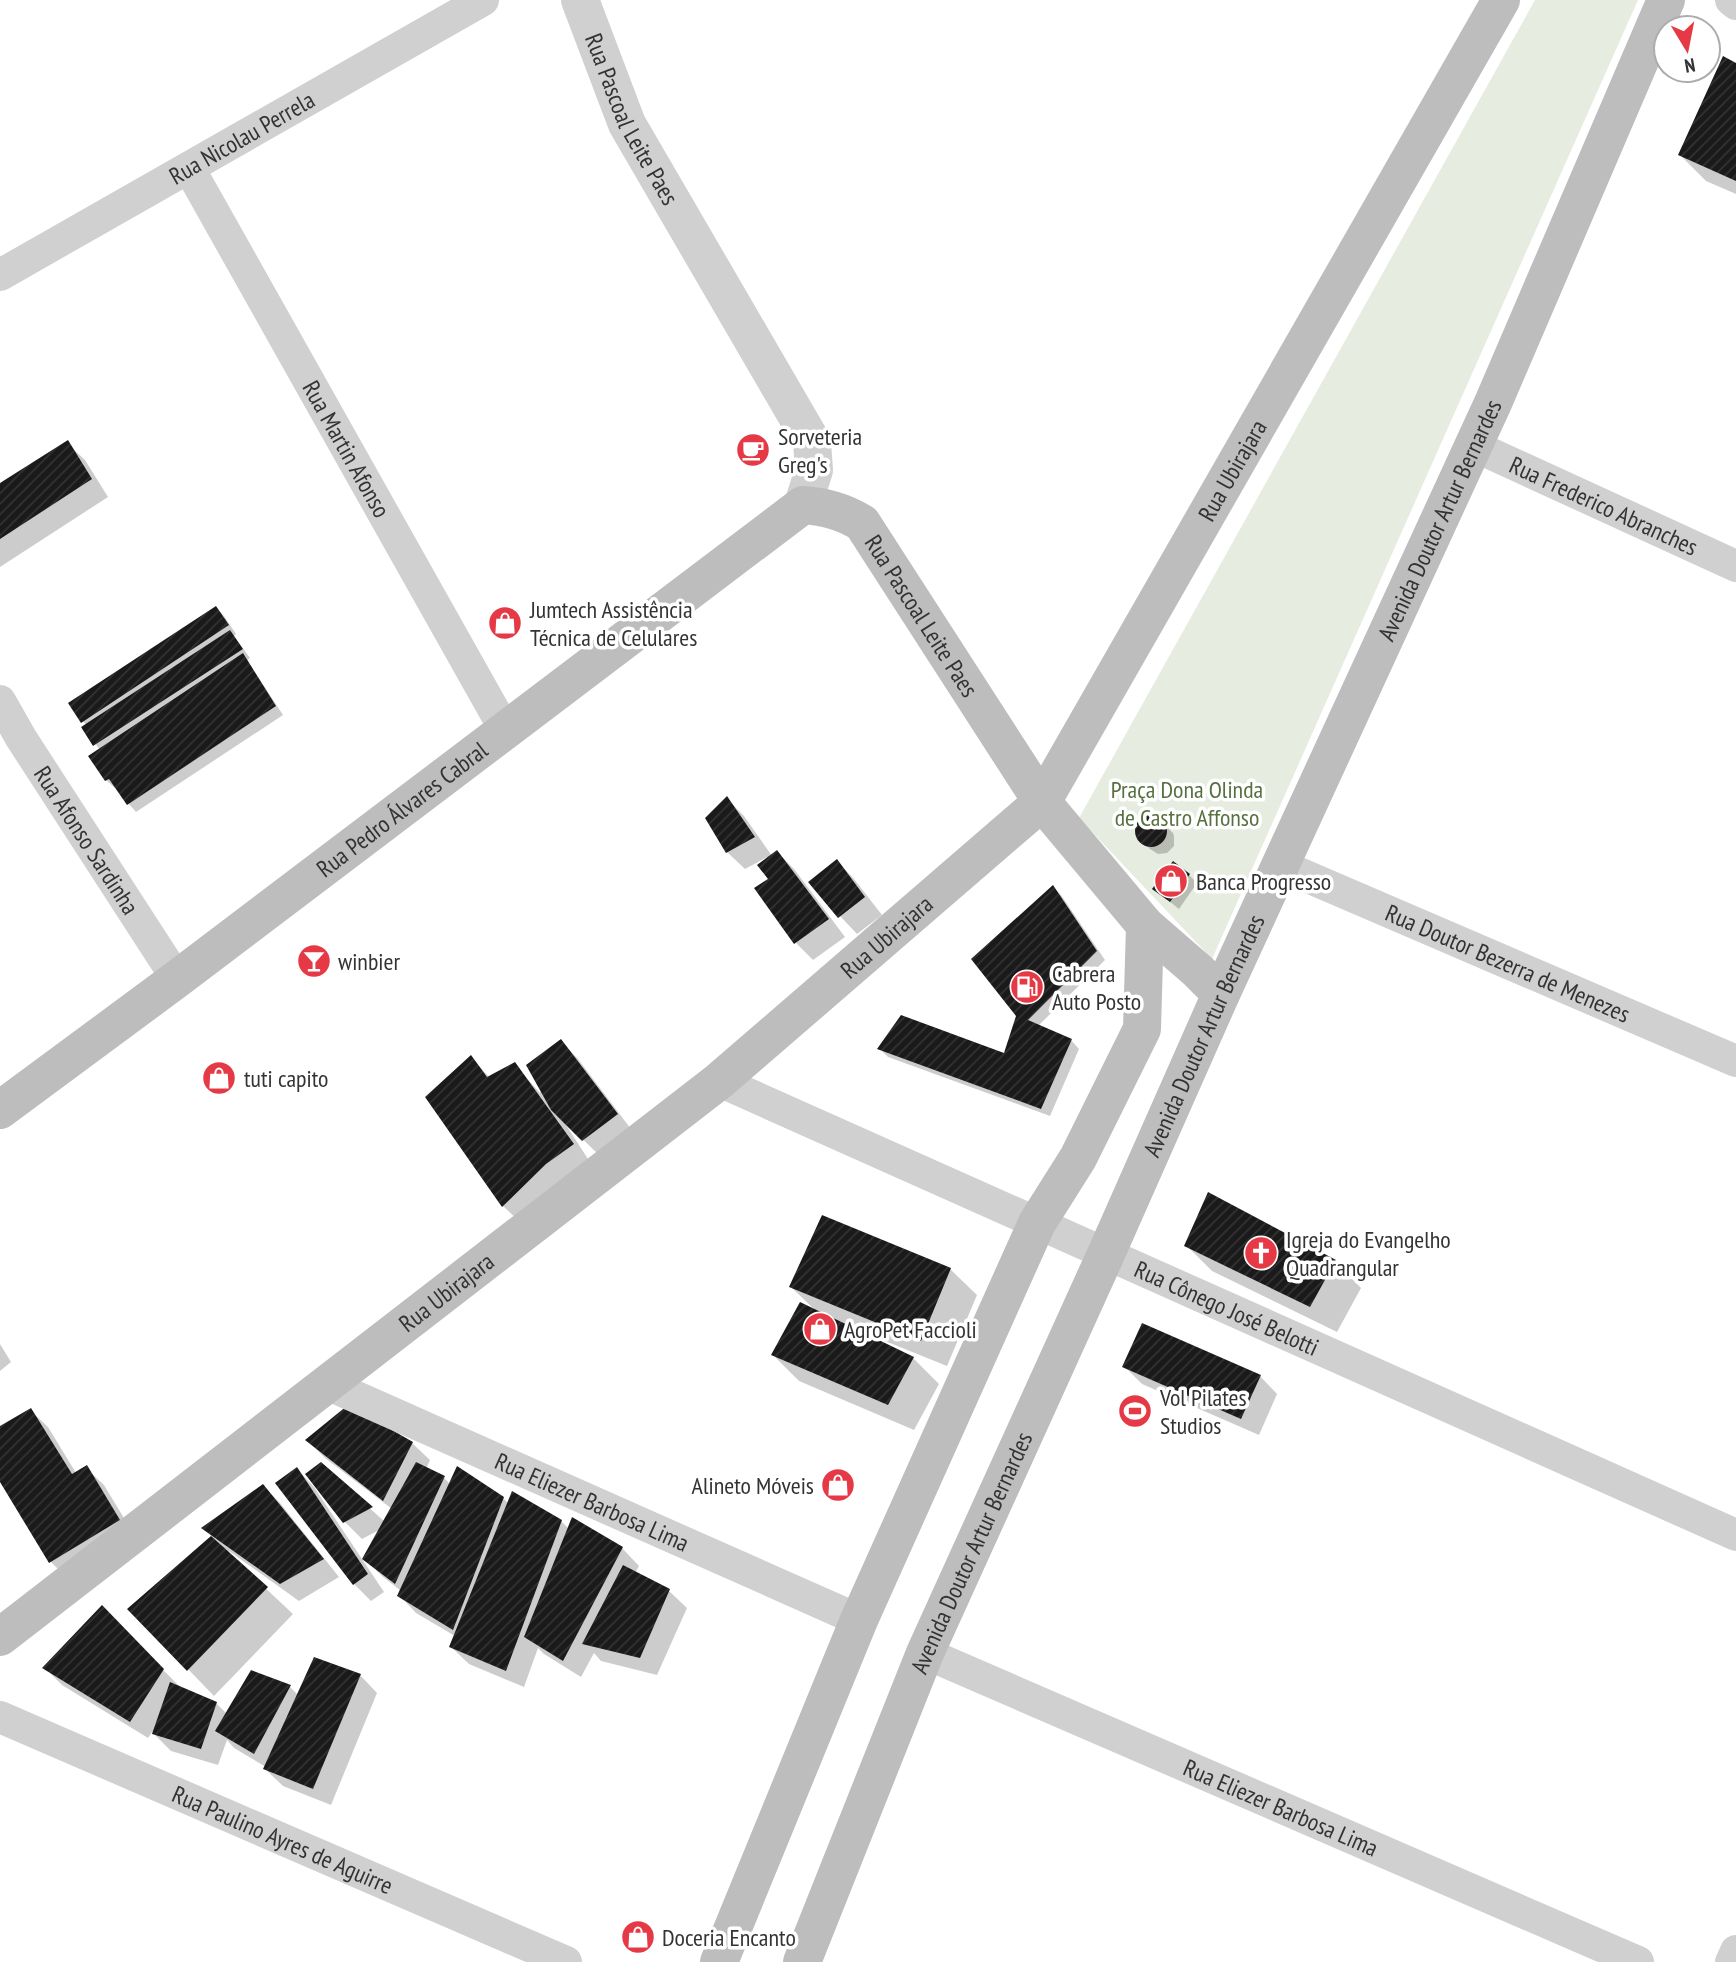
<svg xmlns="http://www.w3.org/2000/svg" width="1736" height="1962" viewBox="0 0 1736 1962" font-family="'PT Sans Narrow',sans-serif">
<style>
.green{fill:#e6ecdf}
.shadow{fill:#0003}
.building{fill:url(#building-hatch)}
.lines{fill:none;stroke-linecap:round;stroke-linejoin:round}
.minor{stroke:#d0d0d0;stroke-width:32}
.tertiary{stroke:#d0d0d0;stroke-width:38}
.secondary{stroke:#bdbdbd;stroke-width:38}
.labels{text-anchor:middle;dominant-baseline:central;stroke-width:7;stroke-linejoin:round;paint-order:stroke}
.street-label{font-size:24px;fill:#333;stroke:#fff}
.poi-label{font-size:24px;fill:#333;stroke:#fff;text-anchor:start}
.park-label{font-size:24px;fill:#56703f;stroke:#fff}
</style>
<defs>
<pattern id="building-hatch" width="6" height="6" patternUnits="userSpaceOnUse" patternTransform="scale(1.75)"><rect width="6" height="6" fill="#1a1a1a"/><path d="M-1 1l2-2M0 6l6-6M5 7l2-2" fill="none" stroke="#333"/></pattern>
</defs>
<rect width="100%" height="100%" fill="#fff"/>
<path class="green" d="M1535,0H1638L1212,959L1079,818Z"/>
<path class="shadow" d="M1736,65V194L1706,181L1680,155Z
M67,443L85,460L108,497L0,567V485Z
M216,608L224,616L236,634L234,636L250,658L247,660L283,715L136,812L128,803L117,787L115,788L106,780L100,750L83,727L86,725L71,704Z
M727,799L744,816L772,856L777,852L794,869L845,937L813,960L796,943L770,879L767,857L745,869L727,852Z
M1156,817L1173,833L1174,836V846L1167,853L1158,854L1150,849L1141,840L1137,832L1143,820Z
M837,861L854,879L882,915L857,934L840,916Z
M1189,875L1197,883L1179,909L1154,889Z
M1053,887L1061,895L1105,960L1038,1026L1071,1040L1079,1049L1050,1116L888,1057L880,1049L1005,1055L1018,1016Z
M561,1041L578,1059L634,1133L601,1157L567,1124L566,1125L590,1162L521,1223L503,1206L427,1097L471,1057L490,1078L514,1064L540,1093Z
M1186,1245L1335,1261L1361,1288L1337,1332L1212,1271Z
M950,1269L977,1295L947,1366L875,1337L873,1339L913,1358L939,1384L914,1430L799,1381L773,1355L816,1311L791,1287Z
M0,1344L11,1362L0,1371Z
M1124,1366L1260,1376L1277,1394L1259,1435L1142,1384Z
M30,1410L48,1427L76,1473L86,1468L104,1485L136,1538L68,1579L51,1562L0,1479V1428Z
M308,1441L412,1443L430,1460L426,1469L444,1478L450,1484L503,1498L509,1504L561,1521L569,1529L622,1548L639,1566L635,1573L669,1591L687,1608L657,1675L601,1661L594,1653L581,1677L544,1654L538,1648L524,1687L469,1664L451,1647L455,1636L416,1613L399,1595L401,1591L382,1576L365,1559L381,1529L362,1539L344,1521L321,1464L385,1522L392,1509L325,1458Z
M297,1469L314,1487L384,1592L371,1601L354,1584Z
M263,1486L280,1503L339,1577L299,1601L229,1551L228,1553L293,1614L214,1696L130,1609L212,1537L204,1528Z
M102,1608L181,1688L216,1703L227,1714L290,1687L298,1695L360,1675L377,1693L331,1805L283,1786L265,1769L266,1767L234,1748L227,1740L218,1765L171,1751L152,1732L148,1738L62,1685L45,1668Z"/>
<path class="building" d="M1723,56L1736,63V181L1678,155Z
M68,440L92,479L0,539V483Z
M216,606L229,625L81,723L68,703Z
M230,630L243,649L93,746L81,727Z
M243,653L276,706L127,805L109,779L105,781L88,756Z
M727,796L755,837L726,853L705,818Z
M1135 831a16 16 0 1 1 32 0a16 16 0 1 1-32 0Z
M777,850L829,919L794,944L754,888L768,879L757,865Z
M837,859L865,897L838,918L808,882Z
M1173,861L1190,874L1170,902L1152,889Z
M1053,885L1097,951L1028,1020L1072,1039L1041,1109L877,1049L901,1015L1004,1053L1016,1016L971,959Z
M561,1039L618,1114L582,1141L551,1110L526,1065Z
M471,1055L487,1077L515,1062L574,1144L546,1164L502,1207L425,1097Z
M1208,1192L1336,1260L1310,1307L1184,1246Z
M822,1215L951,1268L921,1341L789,1287Z
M800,1302L914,1357L888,1405L771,1355Z
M1142,1323L1261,1375L1241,1419L1122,1367Z
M348,1405L413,1442L383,1501L305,1440Z
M31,1408L72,1474L87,1465L120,1520L49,1563L0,1482V1426Z
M321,1462L373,1507L343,1523L305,1474Z
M416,1462L445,1476L395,1584L362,1559Z
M457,1466L504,1497L453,1630L397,1596Z
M297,1467L368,1574L353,1585L275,1483Z
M263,1484L324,1559L280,1584L201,1528Z
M512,1491L562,1520L506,1671L449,1647Z
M572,1517L623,1547L563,1661L524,1637Z
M211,1536L268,1587L187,1671L127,1609Z
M623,1565L670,1589L640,1658L582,1644Z
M102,1605L164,1669L130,1722L42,1668Z
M314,1657L361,1674L313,1789L263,1769Z
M251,1670L291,1685L254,1754L215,1731Z
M170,1682L217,1702L201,1749L152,1734Z"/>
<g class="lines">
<g class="minor">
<path d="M1731,0L1736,4"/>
<path id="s1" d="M189,168L505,730"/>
<path id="s2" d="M0,275L483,0"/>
<path id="s3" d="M1472,445L1736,566"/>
<path id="s4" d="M0,701L21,738L177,979"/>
<path id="s5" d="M1280,865L1736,1061"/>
<path id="s6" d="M719,1081L1736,1535"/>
<path id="s7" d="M327,1384L859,1620"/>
<path id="s8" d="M925,1653L1638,1962"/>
<path id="s9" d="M0,1717L566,1962"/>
<path d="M1731,1962L1736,1951"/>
</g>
<path class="tertiary" id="s10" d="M580,0L627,124L812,442L814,470L803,505"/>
<g class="secondary">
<path id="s11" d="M0,1110L177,979L803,505C825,507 842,511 862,523L1042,802L1145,925L1198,971L1221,994"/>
<path id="s12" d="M0,1637L719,1081L1042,802L1501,0"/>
<path d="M719,1962L859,1620L1037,1223L1078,1158L1142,1029L1145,925"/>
<path id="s13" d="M802,1962L925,1653L1106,1254L1221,994L1493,403L1666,0"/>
</g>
</g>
<defs>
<g id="cafe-disc" transform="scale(1.75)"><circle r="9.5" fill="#e63946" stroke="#fff"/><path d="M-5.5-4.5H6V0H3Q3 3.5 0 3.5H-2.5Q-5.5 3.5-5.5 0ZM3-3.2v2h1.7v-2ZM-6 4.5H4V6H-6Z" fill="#fff"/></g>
<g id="shop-disc" transform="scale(1.75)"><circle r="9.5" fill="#e63946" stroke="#fff"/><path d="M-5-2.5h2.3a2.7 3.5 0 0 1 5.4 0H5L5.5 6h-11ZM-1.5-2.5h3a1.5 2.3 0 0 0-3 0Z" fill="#fff"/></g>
<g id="bar-disc" transform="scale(1.75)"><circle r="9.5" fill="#e63946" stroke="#fff"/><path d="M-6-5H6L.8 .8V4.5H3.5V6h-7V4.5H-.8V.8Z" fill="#fff"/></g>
<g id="fuel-disc" transform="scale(1.75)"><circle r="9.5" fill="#e63946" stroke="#fff"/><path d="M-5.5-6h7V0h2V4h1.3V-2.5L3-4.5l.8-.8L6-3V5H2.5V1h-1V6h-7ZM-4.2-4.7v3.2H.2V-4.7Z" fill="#fff"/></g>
<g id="church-disc" transform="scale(1.75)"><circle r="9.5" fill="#e63946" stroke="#fff"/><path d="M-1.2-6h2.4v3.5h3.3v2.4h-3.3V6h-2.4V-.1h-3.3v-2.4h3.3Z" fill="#fff"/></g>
<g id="stadium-disc" transform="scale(1.75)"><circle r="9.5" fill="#e63946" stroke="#fff"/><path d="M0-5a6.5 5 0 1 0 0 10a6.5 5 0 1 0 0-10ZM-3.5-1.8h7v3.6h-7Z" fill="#fff"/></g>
</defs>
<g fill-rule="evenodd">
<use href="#cafe-disc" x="753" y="450"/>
<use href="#shop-disc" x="505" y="623"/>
<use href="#shop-disc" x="1171" y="881"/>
<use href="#bar-disc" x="314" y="961"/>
<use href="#fuel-disc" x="1027" y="987"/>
<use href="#shop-disc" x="219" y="1078"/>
<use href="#church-disc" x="1261" y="1253"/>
<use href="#shop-disc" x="820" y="1329"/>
<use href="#stadium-disc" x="1135" y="1411"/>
<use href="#shop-disc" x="838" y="1485"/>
<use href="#shop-disc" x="638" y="1937"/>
</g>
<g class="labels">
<g class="street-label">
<text stroke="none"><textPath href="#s10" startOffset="130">Rua Pascoal Leite Paes</textPath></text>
<text stroke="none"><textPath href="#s2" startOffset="278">Rua Nicolau Perrela</textPath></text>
<text stroke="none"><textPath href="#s1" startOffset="322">Rua Martin Afonso</textPath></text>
<text stroke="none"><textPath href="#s12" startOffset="1718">Rua Ubirajara</textPath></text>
<text stroke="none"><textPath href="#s3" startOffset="145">Rua Frederico Abranches</textPath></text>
<text stroke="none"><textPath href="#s13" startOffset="1577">Avenida Doutor Artur Bernardes</textPath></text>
<text stroke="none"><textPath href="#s11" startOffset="1178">Rua Pascoal Leite Paes</textPath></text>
<text stroke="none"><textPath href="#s11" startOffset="502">Rua Pedro Álvares Cabral</textPath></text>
<text stroke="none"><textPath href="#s4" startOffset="164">Rua Afonso Sardinha</textPath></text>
<text stroke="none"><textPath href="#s12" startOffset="1130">Rua Ubirajara</textPath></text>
<text stroke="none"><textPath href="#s5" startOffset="248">Rua Doutor Bezerra de Menezes</textPath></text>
<text stroke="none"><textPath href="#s13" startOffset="1010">Avenida Doutor Artur Bernardes</textPath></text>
<text stroke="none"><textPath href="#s12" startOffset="564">Rua Ubirajara</textPath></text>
<text stroke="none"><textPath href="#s6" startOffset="556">Rua Cônego José Belotti</textPath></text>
<text stroke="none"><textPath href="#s7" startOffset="290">Rua Eliezer Barbosa Lima</textPath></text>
<text stroke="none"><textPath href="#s13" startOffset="443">Avenida Doutor Artur Bernardes</textPath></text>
<text stroke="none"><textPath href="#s8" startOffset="388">Rua Eliezer Barbosa Lima</textPath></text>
<text stroke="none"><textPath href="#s9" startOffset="308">Rua Paulino Ayres de Aguirre</textPath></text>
</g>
<g class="poi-label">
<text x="778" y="436">Sorveteria<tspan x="778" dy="28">Greg's</tspan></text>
<text x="530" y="609">Jumtech Assistência<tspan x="530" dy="28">Técnica de Celulares</tspan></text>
<text x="1196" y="881">Banca Progresso</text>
<text x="338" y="961">winbier</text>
<text x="1052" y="973">Cabrera<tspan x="1052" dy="28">Auto Posto</tspan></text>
<text x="244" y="1078">tuti capito</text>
<text x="1286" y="1239">Igreja do Evangelho<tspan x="1286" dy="28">Quadrangular</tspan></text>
<text x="844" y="1329">AgroPet Faccioli</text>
<text x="1160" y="1397">Vol Pilates<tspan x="1160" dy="28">Studios</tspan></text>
<text x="814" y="1485" text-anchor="end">Alineto Móveis</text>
<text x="662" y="1937">Doceria Encanto</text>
</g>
<g class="park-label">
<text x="1187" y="789">Praça Dona Olinda<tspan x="1187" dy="28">de Castro Affonso</tspan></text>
</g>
</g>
<g transform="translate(1687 49) rotate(170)"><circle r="33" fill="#ffffff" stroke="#adadad" stroke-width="2"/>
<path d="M0-5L12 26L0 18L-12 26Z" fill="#e63946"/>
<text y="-10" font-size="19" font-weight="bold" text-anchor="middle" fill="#333333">N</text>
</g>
</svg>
